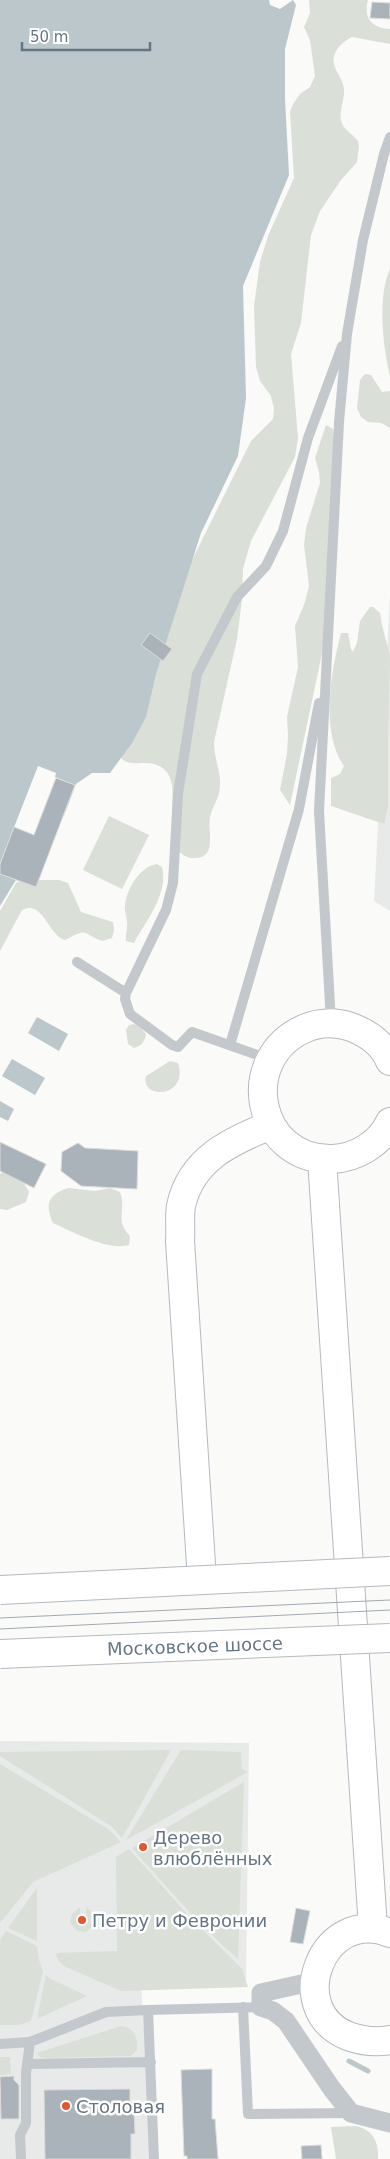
<svg xmlns="http://www.w3.org/2000/svg" width="390" height="2159" viewBox="0 0 390 2159" font-family="'DejaVu Sans',sans-serif">
<style>
.built{fill:#e8e9e9}
.green{fill:#dadfd7}
.water{fill:#bbc7cb}
.pier{fill:#fafaf8}
.lines{fill:none;stroke-linecap:round;stroke-linejoin:round}
.stream{stroke:#bbc7cb;stroke-width:5}
.building{fill:#aab3b9;stroke:#dcdcda}
.secondary-casing{stroke:#b3babf;stroke-width:30}
.lane{stroke:#c3c8cc;stroke-width:10}
.street{stroke:#c3c8cc;stroke-width:19}
.secondary{stroke:#fff;stroke-width:28}
.tram{stroke:#a2aab0;stroke-width:1}
.primary-bridge-casing{stroke:#b5babe;stroke-width:30;stroke-linecap:butt}
.primary-bridge{stroke:#fff;stroke-width:28}
.poi-dot{fill:#e4572e;stroke:#fff;stroke-width:2}
.labels{text-anchor:middle;dominant-baseline:central;stroke-width:5;stroke-linejoin:round;paint-order:stroke}
.street-label{font-size:18px;fill:#657683;stroke:#fff}
.poi-label{font-size:18px;fill:#657683;stroke:#fff;text-anchor:start}
</style>
<rect width="100%" height="100%" fill="#fafaf8"/>
<path class="built" d="M390,594V911L374,901Z
M0,1741L249,1743L246,1985H141L153,2159H0Z"/>
<path class="green" d="M309,0H368C363,18 372,28 390,29V44L352,37C342,42 331,52 334,64C336,73 343,79 344,89C345,99 339,110 341,120C343,130 352,133 358,141L359,146L357,162L341,180L320,211L311,235L301,323L291,354L298,438L295,457L251,541L243,569L242,599L237,639L214,742C214,756 219,768 220,780C221,798 214,802 210,817C207,830 218,858 195,858C187,859 181,854 176,848C175,839 173,830 172,821C171,802 180,771 154,764C143,761 130,767 121,758L152,641L251,441L273,419L274,409L271,396L260,381L256,367L254,306L260,262L268,236L294,178L290,112L293,104L300,94L310,87L315,76L310,40L304,27L310,13Z
M390,269V377C383,346 377,298 390,269Z
M365,374L371,375L382,392L390,391V428L381,423L368,422L361,417L357,408L360,380Z
M326,425L333,429L336,461L324,644L290,805L280,790L287,754L288,735L287,717L298,667L295,626L304,605L309,586L304,545L306,528L320,483L319,472L315,458Z
M370,607H373L380,613L382,625L390,656L388,739V807L384,824L331,806V778L340,774L344,766C320,732 331,671 341,633H348L351,649L353,652L357,643L360,621Z
M109,816L149,835L122,889L83,870Z
M157,864L162,867C169,894 145,922 134,943L126,941C125,934 128,928 127,922C127,916 124,911 125,906C126,890 140,866 157,864Z
M23,880H59L68,883L81,912L113,922L114,930L112,938L102,941C79,932 89,928 65,940C48,935 43,899 22,910L0,951V911L16,883Z
M134,1024L139,1026L146,1034C145,1041 142,1046 134,1048L128,1044L126,1030L129,1025Z
M170,1061L178,1063C189,1098 140,1100 146,1076Z
M3,1172L22,1180L29,1192L26,1202L7,1210L0,1209V1174Z
M68,1188L95,1191L110,1188L120,1192C127,1209 114,1220 130,1236L129,1245C108,1251 73,1232 53,1223C44,1204 49,1194 68,1188Z
M171,1750L122,1838L111,1826L0,1756V1752Z
M181,1750L241,1752L242,1769L248,1772L126,1840Z
M0,1764L108,1829L121,1842L33,1882L0,1923Z
M244,1782L238,1959C199,1925 166,1886 132,1848Z
M129,1849L187,1914L242,1969L248,1987L121,1991L64,1966L58,1960L55,1953L117,1951L116,1857Z
M37,1888V1941L8,1928Z
M80,1907V1917H86V1907L95,1915V1924L86,1932L77,1931L70,1922L72,1914Z
M6,1931L37,1946L39,1960L43,1971L31,2021L19,2025H0V1940Z
M46,1975L49,1978L87,1996L37,2019Z
M121,2026C134,2028 138,2037 137,2050L131,2056L45,2058L40,2057L37,2053Z
M0,2057H10L11,2074L0,2075Z
M355,2126C373,2129 379,2142 378,2159H336L331,2127Z"/>
<path class="water" d="M0,0H269L270,5L280,9L293,0L296,5L285,49V99L289,175L243,286L246,398L238,456L201,533L156,674L146,717L132,743L110,773H92L76,784L64,816L44,809L16,880L0,906Z
M37,1017L68,1034L59,1051L28,1033Z
M12,1059L45,1078L35,1095L2,1076Z
M0,1101L14,1109L8,1121L0,1117Z"/>
<path class="pier" d="M38,766L56,773L55,777L75,785L64,816L44,809L16,880L0,874V863Z"/>
<g class="lines">
<path class="stream" d="M349,2061L368,2071"/>
</g>
<path class="building" d="M372,2L390,3V19L370,18Z
M150,633L172,649L163,661L141,645Z
M56,778L75,785L36,887L0,874V864L14,827L34,835Z
M0,1142L46,1164L34,1188L0,1171Z
M78,1143L85,1148L138,1151L137,1189L81,1186L61,1171L62,1152Z
M296,1908L310,1911L303,1944L290,1942Z
M212,2069V2119H215L218,2159H187V2156H184L181,2070Z
M14,2076V2080L19,2085V2119H1L0,2077Z
M130,2089V2109H134L135,2134H131V2159H45L44,2090Z
M321,2145L322,2159H302L301,2146Z"/>
<g class="lines">
<g class="secondary-casing">
<path id="secondary" d="M390,1061C383,1044 367,1033 351,1027C337,1022 319,1022 306,1028C236,1057 256,1161 332,1159C356,1158 380,1144 390,1122
M322,1159L373,1928
M202,1580L180,1241C181,1230 179,1217 181,1206C191,1159 231,1141 271,1125
M390,1933C322,1906 283,2010 348,2036C362,2041 375,2043 390,2040"/>
</g>
<path class="lane" d="M77,962L126,993
M331,1022L319,811L339,422L347,334L363,240L384,154L390,137
M230,1045L299,809L319,703
M269,1059L192,1032L178,1047L172,1045L130,1014L125,999L126,993L166,910L173,883L178,794L197,674L237,597L266,566L283,531L308,438L342,346
M243,2007L248,2114L351,2113
M0,2044L30,2042L106,2012L148,2010
M27,2064L151,2062
M21,2159L20,2135L26,2123V2073L30,2042
M154,2159L148,2010L261,2007"/>
<path class="street" d="M315,1981L261,1993V2007L273,2011L286,2021L332,2089L351,2113L390,2123"/>
<use href="#secondary" class="secondary"/>
<path class="tram" d="M0,1618L390,1600
M0,1629L390,1610"/>
<g class="primary-bridge-casing">
<path id="primary-bridge" d="M0,1590L390,1571
M0,1654L390,1638"/>
</g>
<use href="#primary-bridge" class="primary-bridge"/>
</g>
<g class="poi-dot">
<circle cx="143" cy="1847" r="5"/>
<circle cx="82" cy="1920" r="5"/>
<circle cx="66" cy="2106" r="5"/>
</g>
<g class="labels">
<g class="street-label">
<text transform="translate(195 1646) rotate(-2)">Московское шоссе</text>
</g>
<g class="poi-label">
<text x="153" y="1837">Дерево<tspan x="153" dy="21">влюблённых</tspan></text>
<text x="92" y="1920">Петру и Февронии</text>
<text x="76" y="2106">Столовая</text>
</g>
</g>
<path d="M22 42v8h128v-8" fill="none" stroke="#657683" stroke-width="2.5"/>
<text x="30" y="42" font-size="15" fill="#657683" stroke="#ffffff" stroke-width="4" paint-order="stroke">50 m</text>
</svg>
